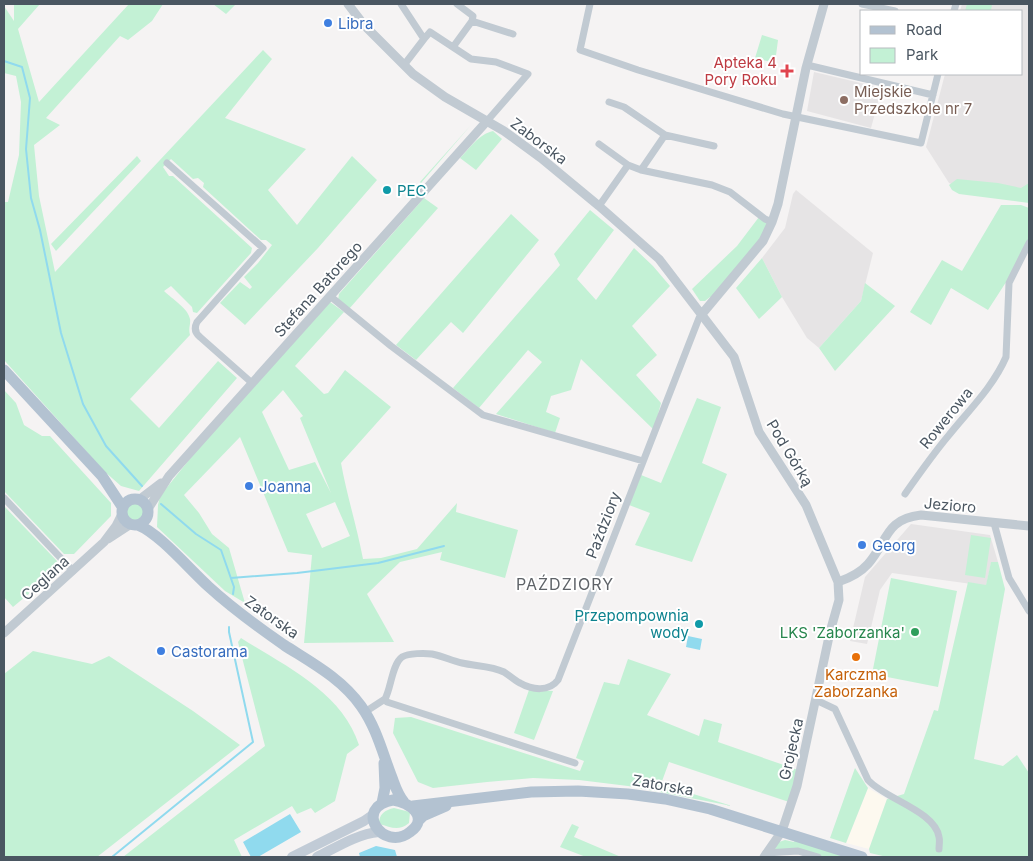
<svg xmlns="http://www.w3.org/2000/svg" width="1033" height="861" viewBox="0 0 1033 861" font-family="Inter,sans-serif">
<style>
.commercial{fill:#fdf9ef}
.education{fill:#e6e4e5}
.green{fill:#c3f1d5;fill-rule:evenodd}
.water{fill:#90daee}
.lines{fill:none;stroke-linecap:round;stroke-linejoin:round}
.stream{stroke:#90daee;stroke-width:2}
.minor{stroke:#c1cad2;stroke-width:7}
.tertiary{stroke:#c1cad2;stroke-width:9}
.secondary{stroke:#c1cbd6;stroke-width:10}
.primary{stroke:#b3c2d1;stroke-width:11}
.shop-dot{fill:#3f7fe0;stroke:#fff;stroke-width:2}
.health-dot{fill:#e0444e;stroke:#fff;stroke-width:2}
.education-dot{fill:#8d6e63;stroke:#fff;stroke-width:2}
.culture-dot{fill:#0f9aa8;stroke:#fff;stroke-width:2}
.leisure-dot{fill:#2e9e5b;stroke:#fff;stroke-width:2}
.food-dot{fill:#e8710a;stroke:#fff;stroke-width:2}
.labels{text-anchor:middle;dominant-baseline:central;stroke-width:4;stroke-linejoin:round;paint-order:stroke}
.shop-label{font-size:15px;fill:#366cbe;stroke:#fff;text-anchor:start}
.health-label{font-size:15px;fill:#be3a42;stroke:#fff;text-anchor:end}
.education-label{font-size:15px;fill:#785e54;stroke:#fff;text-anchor:start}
.street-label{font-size:15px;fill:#4a5661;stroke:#fff}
.culture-label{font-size:15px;fill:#0d838f;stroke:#fff;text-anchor:start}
.leisure-label{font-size:15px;fill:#27864d;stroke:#fff;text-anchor:end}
.food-label{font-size:15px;fill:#c56008;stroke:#fff}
.neighbourhood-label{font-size:16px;letter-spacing:1px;fill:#5f6368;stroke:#fff}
</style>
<rect width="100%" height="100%" fill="#f5f3f3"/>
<path class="commercial" d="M868,788L887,799L869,849L846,843Z"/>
<path class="education" d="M962,4H1029V196L963,189L949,183L926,147L945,74H1022V11H960Z
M814,72L882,88L871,128L807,111Z
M796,190L873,253L861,301L819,348L807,338L782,297L762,258L785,228L793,194Z
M911,524L990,535L998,562L991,563L986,586L892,573L880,590L867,644L850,641L865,577Z"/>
<path class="green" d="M14,4H40L18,29L39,102L129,4H163L152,21L128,40L120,36L46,118L60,125L34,145L39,196L55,272L263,50L272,59L225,118L306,149L268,190L297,225L352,156L377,180L318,248L245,325L220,303L240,282L250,289L252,287L244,277L258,263L272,245L266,240H261L203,187L204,183L198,178L193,179L171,159L163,167L169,176H173L252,248L251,253L197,313L193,312L192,307L171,286L164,291C172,299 188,308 190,319C191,324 188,328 190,335L130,399L159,428L218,361L237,378L139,491L121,486L104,471L4,360V202H8L19,155L21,102L16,76L4,73V6L14,21Z
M213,4H236L226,14Z
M967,4H992L991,11H965Z
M762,35L778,40L775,63L755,58Z
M471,125L421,183L420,182Z
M493,131L502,139L476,170L460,158C469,149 479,134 493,131Z
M137,156L141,161L56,251L51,244Z
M957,179L998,183L1021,188L1029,183V203L959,194L952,190L949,185Z
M424,198L438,208L349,309L338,300L339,294Z
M1001,205H1021L1029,208V239L1010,276L988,310L951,288L931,325L910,312L942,260L962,271Z
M590,210L614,230L577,279L596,300L634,248L653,266L670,286L632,326L657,355L636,375L661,403L654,430L581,359L571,390L551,396L546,412L560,418L555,433L496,414L542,362L528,350L479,408L453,388L560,265L554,254Z
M511,214L539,240L463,333L451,322L416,360L396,345Z
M759,217L769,223L760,239L712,298L710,297L705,301H700L692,289L737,246Z
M762,258L782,297L759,319L736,288Z
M865,283L895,306L835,371L819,348L861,301Z
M330,302L344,312L295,366L324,394L328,393L345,370L391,407L341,463C347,496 357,527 363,559L381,558L417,549L457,503L456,512L518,530L505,578L440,560L442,552L400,562L367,594L394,642L304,643L312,555L288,552L240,437L184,495L199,513L212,534L229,548L245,603L225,591L157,527L158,505L160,496L197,450ZM283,390L303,416L300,418L331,493L315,462L289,470L262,412ZM335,502L350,536L322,548L306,514Z
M4,390L16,403L24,425L42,436H50L111,503V516L74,554H64L4,491Z
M697,398L721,407L702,463L727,474L692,562L635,545L650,513L629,505L641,475L661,483Z
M126 511a9 9 0 1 1 18 0a9 9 0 1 1-18 0Z
M4,506L57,561L56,571L13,607L4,597Z
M971,535L991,538L985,578L965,575Z
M991,562H998L1005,589L974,759L1003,766L1017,755L1029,773V857H887L870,853L869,849L887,799L904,794L934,710L938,711L968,582L986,585Z
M891,578L957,591L938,687L872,674Z
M241,638C285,666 342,692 359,745L347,754L335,801L315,813L311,808L297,814L292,806L234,840L242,857H123L265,746L238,642Z
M33,651L92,664L109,656L193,711L240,745L97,857H4V674Z
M628,659L671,674L647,715L699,736L704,719L722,724L718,742L798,770L789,802L669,762L661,784L732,806L628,786L579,780L533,778L487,782L433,788L418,782L393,733L395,718L411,717L580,771L584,761L576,758L604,682L619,685Z
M529,690L553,691L534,740L514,733Z
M855,768L868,788L846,843L830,838Z
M394,808L410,812L409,823C398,832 391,827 379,824C379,814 385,810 394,808Z
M572,824L579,827L574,837L621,857H586L560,847Z
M785,840L794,842L795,840L846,857H824L796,848L781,850L774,849L779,842Z"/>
<path class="water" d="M688,636L702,639L700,650L686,647Z
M290,814L301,832L258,857H251L243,842Z
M376,846L395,850L397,857H360L359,853Z"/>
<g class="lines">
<path class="stream" d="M4,61L22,67L30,98L26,149L31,198L40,230L61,333L83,404L106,446L142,486
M161,504L196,534L221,550L234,587L233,594
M231,578L297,573L378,563L444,546
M112,857L253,742L229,632V627"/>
<path class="minor" d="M401,4L424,39L430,32L471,59L496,62L528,74L487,121
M457,4L473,16L472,21L513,34
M590,4L580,50L638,70L783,114L921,143L938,74
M862,4L895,11
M954,11L956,4
M453,47L472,21
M404,65L424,39
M807,65L933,95
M609,102L624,107L665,135L714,146
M599,144L628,165L641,170L712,185L730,192L765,219L772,222
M167,163L263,248L197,322C194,328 195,333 200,337L252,383
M641,170L665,135
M599,206L628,165
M330,296L391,346L483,415L643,461
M905,494C919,474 933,454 949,435C969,410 993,387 1006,357L1009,283L1029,243
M4,498L73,571
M994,523L1009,578L1029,611
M385,699C391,689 392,664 402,657C409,653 425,653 432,654C443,656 452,661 462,663C475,666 492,666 504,672C509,675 514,680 520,683C532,690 549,692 558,680L699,318L702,314
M816,700L835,709L868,780C885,799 935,811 939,837C940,841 939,845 939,849
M365,712L385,699L387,702L575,763
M766,853L798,851L818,857"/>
<path class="tertiary" d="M348,4L364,25L413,74L445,97L504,131L541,158L599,206L659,259L734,357L759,432L806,505L838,582L839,600L830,632L797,786L782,831L764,857
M702,314L763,241L772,222L778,204L806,68L824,4
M140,499L161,483
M148,509L169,476L487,121
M108,539L131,524
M838,582C850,578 860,573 868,564C888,541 885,519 921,515L1029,526
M4,633L104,542L116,526L122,514"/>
<path class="secondary" d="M292,857L364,821L374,814
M317,857C337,847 357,834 379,832"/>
<path class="primary" d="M4,370L102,476L123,508
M122 512a13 13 0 1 1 26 0a13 13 0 1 1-26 0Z
M138,525C159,533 190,570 209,587C232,608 258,627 284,645C312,663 341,678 361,706C376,727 382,751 391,775C395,785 397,794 404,802
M393,800C410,802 430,818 410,832C383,853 352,807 393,800Z
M382,803L385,788L384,763
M413,806L531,792L578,791L628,794L665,799L710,809L862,857
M418,821L423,816L446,806"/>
</g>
<g class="shop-dot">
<circle cx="328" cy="23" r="5"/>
<circle cx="249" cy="486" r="5"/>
<circle cx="862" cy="545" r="5"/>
<circle cx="161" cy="651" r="5"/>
</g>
<path class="health-dot" d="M784.5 63.5h5v5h5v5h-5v5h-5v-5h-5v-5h5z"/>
<circle class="education-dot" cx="844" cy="100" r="5"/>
<g class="culture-dot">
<circle cx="387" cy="190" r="5"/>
<circle cx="699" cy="624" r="5"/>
</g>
<circle class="leisure-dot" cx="915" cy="632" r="5"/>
<circle class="food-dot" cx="856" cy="657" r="5"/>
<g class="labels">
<g class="shop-label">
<text x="338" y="23">Libra</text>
<text x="259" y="486">Joanna</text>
<text x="872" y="545">Georg</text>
<text x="171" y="651">Castorama</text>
</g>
<g class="health-label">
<text x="777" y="62">Apteka 4<tspan x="777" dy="17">Pory Roku</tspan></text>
</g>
<g class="education-label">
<text x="854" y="91">Miejskie<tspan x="854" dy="17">Przedszkole nr 7</tspan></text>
</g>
<g class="street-label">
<text transform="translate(539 141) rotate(37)">Zaborska</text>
<text transform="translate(318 289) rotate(-48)">Stefana Batorego</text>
<text transform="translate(946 418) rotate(-51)">Rowerowa</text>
<text transform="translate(790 453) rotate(59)">Pod Górką</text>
<text transform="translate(950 505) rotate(5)">Jezioro</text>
<text transform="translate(603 525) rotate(-69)">Paździory</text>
<text transform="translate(45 578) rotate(-42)">Ceglana</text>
<text transform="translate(272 617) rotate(35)">Zatorska</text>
<text transform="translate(791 749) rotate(-77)">Grojecka</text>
<text transform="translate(663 785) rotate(10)">Zatorska</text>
</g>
<g class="culture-label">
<text x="397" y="190">PEC</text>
<text x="689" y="615" text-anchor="end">Przepompownia<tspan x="689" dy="17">wody</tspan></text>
</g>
<g class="leisure-label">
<text x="905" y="632">LKS 'Zaborzanka'</text>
</g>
<g class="food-label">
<text x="856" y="674">Karczma<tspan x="856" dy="17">Zaborzanka</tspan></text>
</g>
<g class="neighbourhood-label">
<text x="565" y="584">PAŹDZIORY</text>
</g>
</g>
<rect width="1033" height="861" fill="none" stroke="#4a5661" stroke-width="10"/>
<rect x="860" y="10" width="162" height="65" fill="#ffffff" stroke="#b7bbc0"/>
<rect x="870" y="26" width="25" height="8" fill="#b3c2d1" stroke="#b7bbc0"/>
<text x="906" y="35" font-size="15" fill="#4a5661">Road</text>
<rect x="870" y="48" width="25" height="15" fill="#c3f1d5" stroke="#b7bbc0"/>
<text x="906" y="60" font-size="15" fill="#4a5661">Park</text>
</svg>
